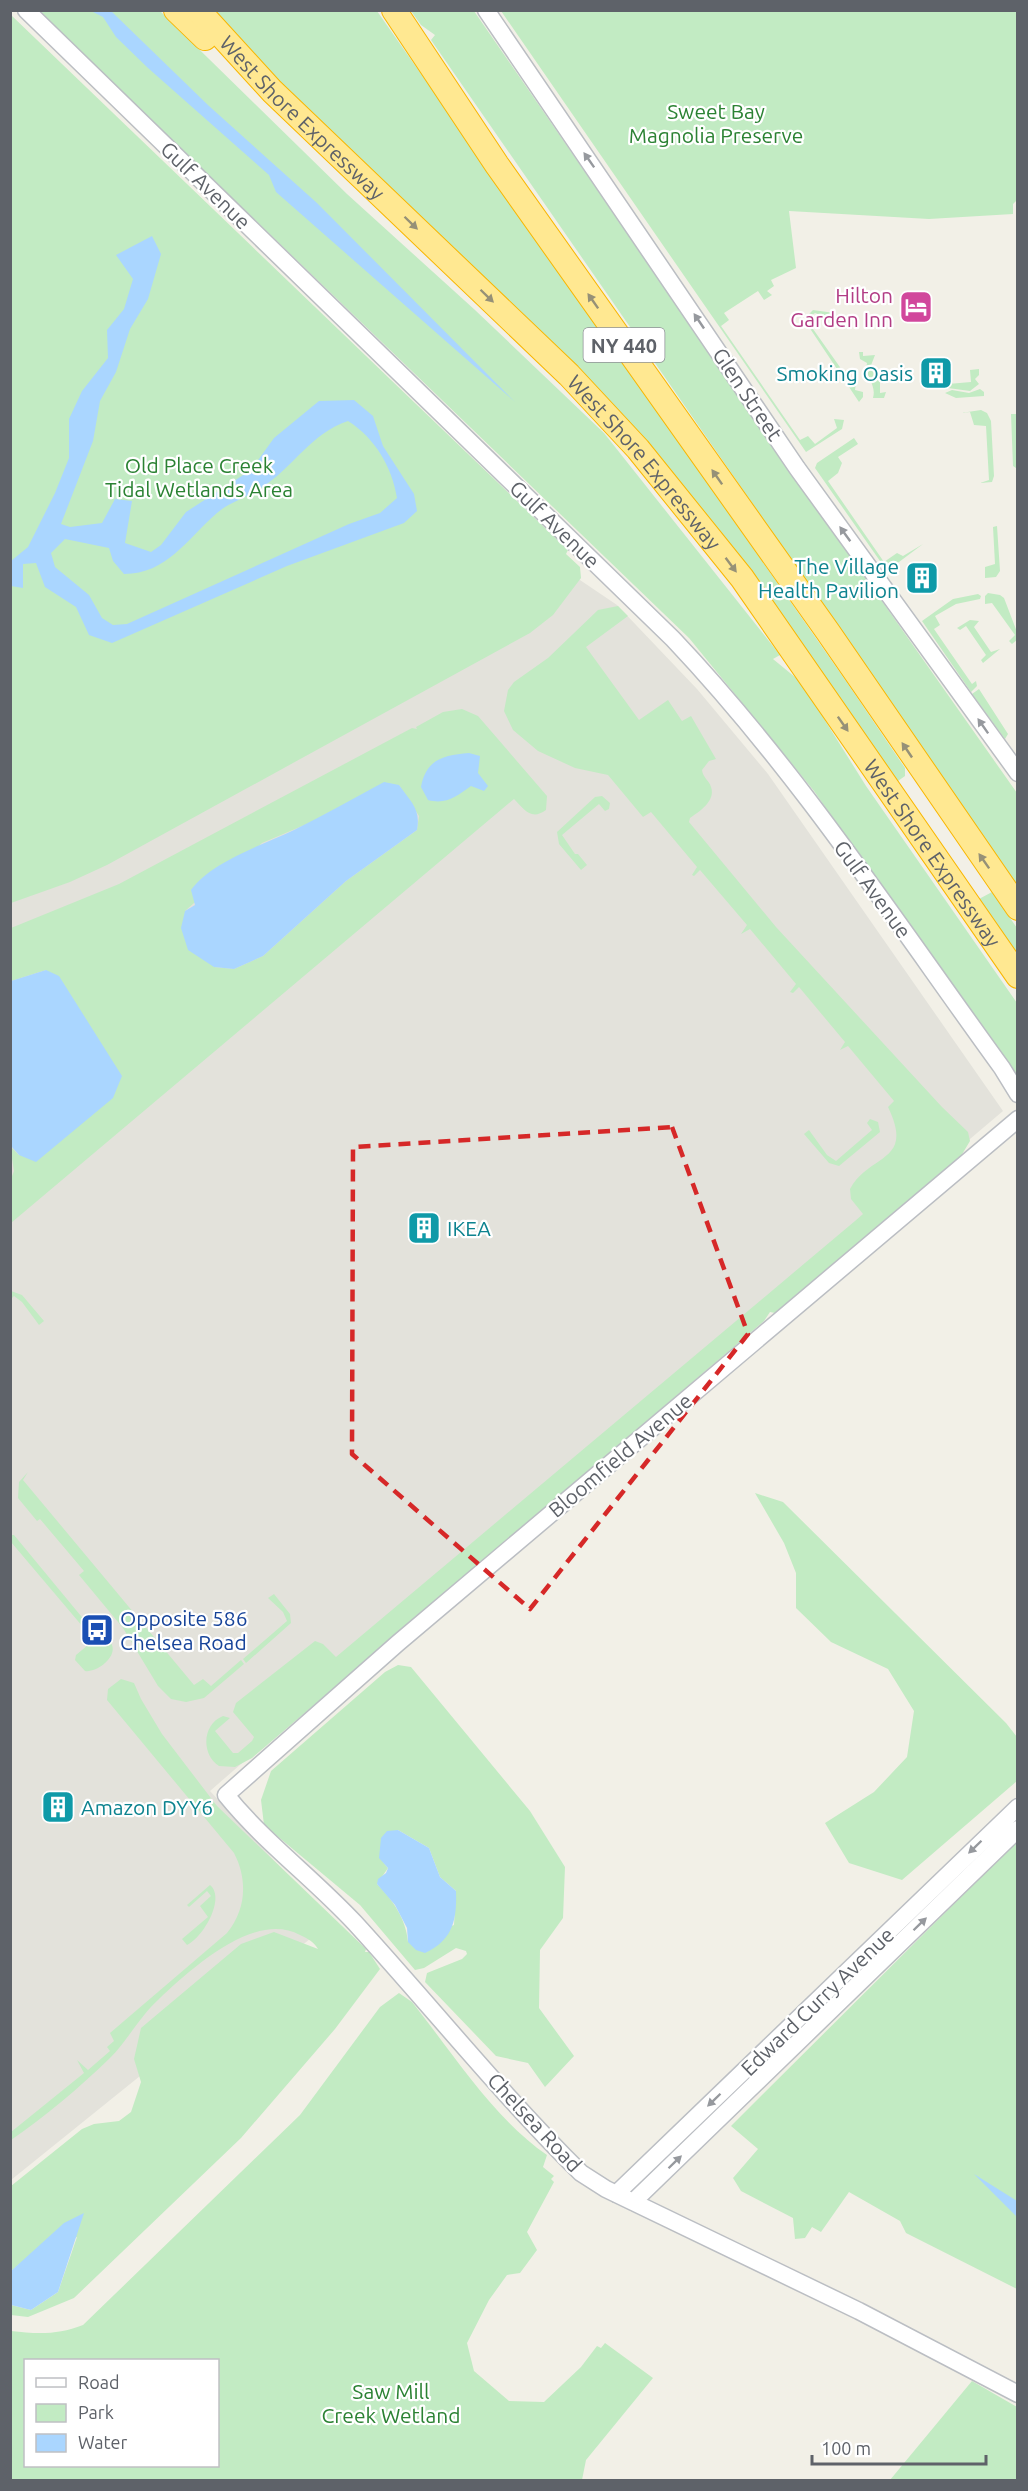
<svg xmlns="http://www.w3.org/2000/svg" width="1028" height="2491" viewBox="0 0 1028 2491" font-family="Ubuntu,sans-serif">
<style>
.industrial{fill:#e3e2db}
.green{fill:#c2ebc3;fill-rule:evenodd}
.water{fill:#aad6ff;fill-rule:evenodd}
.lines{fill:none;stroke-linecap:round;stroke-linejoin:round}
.minor-casing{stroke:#bbbec3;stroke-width:19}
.highway-casing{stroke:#f9b600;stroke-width:26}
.minor{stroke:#fff;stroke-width:16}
.highway{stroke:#ffe891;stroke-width:24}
.oneway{fill:#96999e}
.oneway2{fill:#969177}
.marked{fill:none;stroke:#d62828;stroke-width:4.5;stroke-dasharray:12 8;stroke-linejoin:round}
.labels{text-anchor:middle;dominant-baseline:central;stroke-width:4.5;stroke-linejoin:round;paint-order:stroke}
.shield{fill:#fff;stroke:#8e9196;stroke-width:1.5}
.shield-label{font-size:20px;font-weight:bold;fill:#5e6269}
.park-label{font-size:21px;fill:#2b8233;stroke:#fff}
.street-label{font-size:21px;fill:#5e6269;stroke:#fff}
.hotel-label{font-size:21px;fill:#b23c85;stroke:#fff;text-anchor:end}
.culture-label{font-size:21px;fill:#0d838f;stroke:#fff;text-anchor:end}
.transit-label{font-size:21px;fill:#164399;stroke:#fff;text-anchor:start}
</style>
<rect width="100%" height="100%" fill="#f2f0e7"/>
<path class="industrial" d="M577,578L617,605L697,689L768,774L1003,1111L537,1506L210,1791L331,1922L11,2180V888Z"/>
<path class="green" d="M38,11H160L347,194L475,310L604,433L780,655L773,659L801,682L866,786L1017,1003V1082L814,791L689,638Z
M208,11H377L848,684L905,768V776L898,781L893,777L750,576Z
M411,11H474L827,523L1017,793V885L431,40L435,35L421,25Z
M501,11H1017L1018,199L1013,204V214L929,219L789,211L796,268L771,280L774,286L767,291L772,295L764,300L758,291L724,313L729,320L721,326L800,440L808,436L815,444L837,428L834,419L844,420L842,429L806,452Z
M11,15L568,550L566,554L580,567L581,578L553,615L530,633L107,865L70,882L11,903Z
M813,310L834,313L826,317L815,313L811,316L813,329L842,370L849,371L847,378L851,383H856L855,390L863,392V397L859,402L807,324L808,315Z
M859,352H863V356L875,355L870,368L880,378V393L886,392L884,398H873C877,384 864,376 867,363L860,359Z
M979,369V375L975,379L979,384L970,391L948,388L941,384V372H947L948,384L971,382L970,370Z
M980,389L984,392V396L956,398L945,393L952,390L969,393Z
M981,410L987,413L991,421L994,476L992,482L980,483L989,480L986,426L974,425L970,412L961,413Z
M1011,414H1017L1016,468L1013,466Z
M854,438L858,444L838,457L842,463L838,473L828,481L884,562L897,553L903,556L923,544L887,571L815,468L817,463Z
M997,526L1000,571L996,577L985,578V567L995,564L993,527Z
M988,593L1000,595L1004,598L1017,632V640L1012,644L1009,641L1015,635L992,603L985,604V596Z
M978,594L981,596L980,599L956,604L935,616L940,625L934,629L972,684L976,681L977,686L971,692L922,621L953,599Z
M618,606L628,616L586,647L639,720L668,700L682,721L691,716L716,759L709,761L702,770C703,778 709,780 711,787C716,801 699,812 690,818L689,822L776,927L942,1107L968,1132L970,1141L961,1156L780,1309L775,1313L770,1312L764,1321L252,1758L235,1767L219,1766C201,1755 202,1724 223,1716L230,1718L215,1731L233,1753H238L252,1741L254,1737L233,1712L236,1703L315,1641L323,1644L336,1657L855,1221L863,1214L851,1199L850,1189C870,1153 915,1163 888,1107L894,1101L848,1046L840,1050L845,1042L799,987L793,993L790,992L796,984L750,929L741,934L747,925L700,870L694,876L692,875L697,867L651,812L643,817L608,775L575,768L538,751L513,730L504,711L508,690L514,682L548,658L598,610Z
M970,620L979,621L974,627L991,652L1000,649L983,663L981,660L986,655L966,626L960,630L957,628Z
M979,689L1008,734L1005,739L972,694Z
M462,709L478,716L547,796L546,810C531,821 524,809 514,799L11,1223V1179L14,1171L10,1146L19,1155L46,970L11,981V928L119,884L412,728L417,729L416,727L443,712ZM399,785L419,816L417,830L346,881L263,956L234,969L214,967L185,911L262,843Z
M602,796L610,803L609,809L605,811L599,804L562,835L575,854H578L587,865L581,870L559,844L557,832L595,797Z
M992,892L1017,928V958L979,899Z
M870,1119L878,1122L880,1132L839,1166L829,1163L804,1134L809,1130L827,1155L836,1161L872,1130L867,1123Z
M11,1291L22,1295L44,1321L39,1325L22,1302L14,1296L11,1299Z
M28,1472L23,1480L194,1685L203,1679L211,1686L241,1660L244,1664L204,1698L186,1702L171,1699L158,1686L123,1628L79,1575L84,1571L40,1519L37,1521L18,1498L19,1482Z
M755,1493L783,1502L1006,1723L1017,1737V1781L902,1880L849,1863L825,1823L874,1792L907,1757L914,1711L888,1669L831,1642L796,1608V1573L784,1543Z
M11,1535H14L95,1633L100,1629C104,1634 110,1639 112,1645C117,1658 96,1673 85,1671L75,1660L76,1655L94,1640L11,1542Z
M274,1594L290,1614L291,1623L246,1663L243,1659L287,1621L283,1612L268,1598Z
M398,1665L411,1667L530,1811L565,1867L563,1918L540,1950L539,2008L574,2056L545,2087L528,2063L496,2056L425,1982L427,1973L462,1959L467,1954L466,1951L456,1948L424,1968L415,1970L360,1905L264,1825L261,1800L271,1771L385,1672ZM398,1830L429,1848L440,1877L456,1891L454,1925L408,1942C406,1919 393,1900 377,1884L388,1868L383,1862Z
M121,1679L134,1683L141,1699L162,1734L217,1806L366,1949L365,1952H369L380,1969L335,2029L241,2138L74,2298L28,2317L11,2315V2305L31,2310L58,2292L77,2237L23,2261L11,2271V2186L82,2129L94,2124L119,2121L131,2112L141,2082L134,2059L141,2028L241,1944L274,1932L318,1949C314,1942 307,1938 300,1935C255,1910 191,1969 159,1999C140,2016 128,2040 110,2058C80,2087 45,2117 11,2140V2132L84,2073L77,2060L88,2070L110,2051L107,2047L114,2041L110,2033L227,1933C246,1910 248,1880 234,1853L107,1700L108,1689Z
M1017,1841V2289L906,2233L900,2221L849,2192L821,2232L812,2227L805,2238L795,2239L793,2218L741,2191L733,2178L758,2149L731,2126Z
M210,1885C226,1898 203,1938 187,1945L182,1939L208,1917L200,1906L211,1896L207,1891L189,1907L187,1905Z
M399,1993L412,2002C452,2052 494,2119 547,2155L543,2167L554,2176L551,2179L554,2182L527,2232L537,2250L520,2273L507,2275L489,2300L467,2343L474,2371L509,2401L544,2402L581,2367L597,2346L601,2348L605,2343L653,2378L586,2460L582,2480H11V2331C37,2334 58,2335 83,2325L300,2115L380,2007ZM26,2360H218V2466H26Z
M972,2381L1017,2407V2480H890Z"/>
<path class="water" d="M91,11H111L209,106L317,203L515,402L276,192L269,175L148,68L116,37L103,17Z
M152,236L161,254L148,299L130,329L116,372L100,401L93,441L61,524L70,527L102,523L115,499L132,501L125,543L151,552L161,545L186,512L251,470L274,438L319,401L354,400L373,416L383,446L414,494L417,511L404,523L287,566L112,643L89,635L76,607L45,587L36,563L23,564V588L11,586V561L28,547L55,493L69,458V419L82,391L108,358L107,330L124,309L133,279L116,255ZM348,421C375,438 392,467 397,498L380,513L349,524L127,624L113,625L102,618L89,595L55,567L51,553L65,539L109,548L113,561L124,574C167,574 187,539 217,513C229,502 248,497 261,488C293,468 311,433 348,421Z
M469,753L480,756L478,773L488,786L484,791L471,786C457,796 446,805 428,800L421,787C426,759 444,755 469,753Z
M384,782L399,785C411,802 421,809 417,830L346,881L263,956L234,969L214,967L188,950L181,928L185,911L195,905L191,890C211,862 262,845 294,830C324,815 354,798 384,782Z
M46,970L59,976L122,1076L113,1098L36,1162L19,1155L11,1146V981Z
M398,1830L429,1848L440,1877L456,1891C457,1920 453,1940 425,1953L416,1950L408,1942L407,1928L395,1905L377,1884L378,1879L386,1873L388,1868L379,1858L381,1838L387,1831Z
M974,2174L1017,2201V2217Z
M84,2213L58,2292L31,2310L11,2305V2271L64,2223Z"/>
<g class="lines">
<g class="minor-casing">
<path id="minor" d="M26,10L673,639C797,770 896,922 1002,1068L1018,1094
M486,10L797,468L1018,773
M1018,1119L398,1643L226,1795C264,1842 313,1878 355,1923C430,2005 501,2094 581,2173L606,2189L859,2311L1018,2394
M616,2194L1018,1807
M633,2202L1018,1829"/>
</g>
<g class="highway-casing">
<g id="highway">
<path d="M176,10L205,38"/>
<path id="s1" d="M198,10L272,91L569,375L638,449L742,578L1018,976"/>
<path d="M394,10L497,165L828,632L1018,908"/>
</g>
</g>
<use href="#minor" class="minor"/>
<use href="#highway" class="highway"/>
</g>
<defs><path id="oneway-solid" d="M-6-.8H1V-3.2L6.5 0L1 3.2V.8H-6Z" transform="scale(1.5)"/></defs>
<g class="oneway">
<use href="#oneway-solid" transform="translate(589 160) rotate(-125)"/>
<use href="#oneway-solid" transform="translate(699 321) rotate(-124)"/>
<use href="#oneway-solid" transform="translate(845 534) rotate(-126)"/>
<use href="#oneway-solid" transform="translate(983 726) rotate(-125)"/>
<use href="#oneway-solid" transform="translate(975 1847) rotate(136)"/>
<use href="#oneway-solid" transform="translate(920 1924) rotate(-44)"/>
<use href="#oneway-solid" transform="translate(714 2100) rotate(136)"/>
<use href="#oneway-solid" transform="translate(675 2162) rotate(-44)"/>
</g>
<g class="oneway2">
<use href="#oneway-solid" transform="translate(411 223) rotate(44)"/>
<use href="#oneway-solid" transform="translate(487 296) rotate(44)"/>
<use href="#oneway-solid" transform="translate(593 301) rotate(-125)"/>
<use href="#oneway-solid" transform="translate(717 477) rotate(-125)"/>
<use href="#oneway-solid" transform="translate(731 565) rotate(53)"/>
<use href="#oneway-solid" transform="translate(843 724) rotate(55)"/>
<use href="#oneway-solid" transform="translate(907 750) rotate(-124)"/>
<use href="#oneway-solid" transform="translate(984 861) rotate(-125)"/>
</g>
<path class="marked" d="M672,1127L748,1334L530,1609L352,1454L353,1147Z"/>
<defs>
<g id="hotel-square" transform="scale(1.725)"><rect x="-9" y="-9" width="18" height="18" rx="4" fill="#d1479c" stroke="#fff"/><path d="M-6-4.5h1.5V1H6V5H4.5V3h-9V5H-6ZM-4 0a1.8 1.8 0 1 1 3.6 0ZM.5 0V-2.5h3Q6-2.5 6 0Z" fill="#fff"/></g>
<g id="building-square" transform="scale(1.725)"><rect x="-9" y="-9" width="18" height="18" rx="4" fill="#0f9aa8" stroke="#fff"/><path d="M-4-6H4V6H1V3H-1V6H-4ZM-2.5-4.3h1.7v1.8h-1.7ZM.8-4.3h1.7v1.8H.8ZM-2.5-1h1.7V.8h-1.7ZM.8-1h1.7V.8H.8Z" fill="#fff"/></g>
<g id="bus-square" transform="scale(1.725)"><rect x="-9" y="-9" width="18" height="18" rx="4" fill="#1a4fb4" stroke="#fff"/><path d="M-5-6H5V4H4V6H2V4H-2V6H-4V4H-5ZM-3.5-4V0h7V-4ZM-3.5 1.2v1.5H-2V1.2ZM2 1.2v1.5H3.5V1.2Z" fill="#fff"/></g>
</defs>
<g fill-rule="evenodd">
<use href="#hotel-square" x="916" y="307"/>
<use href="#building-square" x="936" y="373"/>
<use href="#building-square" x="922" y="578"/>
<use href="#building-square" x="424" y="1228"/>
<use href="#bus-square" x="97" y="1630"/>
<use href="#building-square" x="58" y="1807"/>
</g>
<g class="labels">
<rect class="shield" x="583.5" y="328" width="81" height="34" rx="4.5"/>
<g class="shield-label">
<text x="624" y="345">NY 440</text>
</g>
<g class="park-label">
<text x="716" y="111">Sweet Bay<tspan x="716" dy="24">Magnolia Preserve</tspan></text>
<text x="199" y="465">Old Place Creek<tspan x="199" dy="24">Tidal Wetlands Area</tspan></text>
<text x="391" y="2391">Saw Mill<tspan x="391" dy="24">Creek Wetland</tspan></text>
</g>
<g class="street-label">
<text stroke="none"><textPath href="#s1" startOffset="150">West Shore Expressway</textPath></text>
<text transform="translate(206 185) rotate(44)">Gulf Avenue</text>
<text transform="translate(748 394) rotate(56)">Glen Street</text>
<text stroke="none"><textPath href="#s1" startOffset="636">West Shore Expressway</textPath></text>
<text transform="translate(555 524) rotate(44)">Gulf Avenue</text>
<text stroke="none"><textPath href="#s1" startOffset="1122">West Shore Expressway</textPath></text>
<text transform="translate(873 889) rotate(54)">Gulf Avenue</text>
<text transform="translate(620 1455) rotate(-40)">Bloomfield Avenue</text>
<text transform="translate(817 2001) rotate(-44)">Edward Curry Avenue</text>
<text transform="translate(535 2122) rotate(47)">Chelsea Road</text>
</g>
<g class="hotel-label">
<text x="893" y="295">Hilton<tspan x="893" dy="24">Garden Inn</tspan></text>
</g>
<g class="culture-label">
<text x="913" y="373">Smoking Oasis</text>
<text x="899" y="566">The Village<tspan x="899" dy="24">Health Pavilion</tspan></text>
<text x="447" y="1228" text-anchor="start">IKEA</text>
<text x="81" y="1807" text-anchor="start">Amazon DYY6</text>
</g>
<g class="transit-label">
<text x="120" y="1618">Opposite 586<tspan x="120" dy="24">Chelsea Road</tspan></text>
</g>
</g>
<rect width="1028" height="2491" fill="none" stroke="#5e6269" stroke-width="24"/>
<rect x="24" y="2359" width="195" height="108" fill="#ffffff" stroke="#bfc0c3" stroke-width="1.5"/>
<rect x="36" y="2378" width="30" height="9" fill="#ffffff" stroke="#bfc0c3" stroke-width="1.5"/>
<text x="78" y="2389" font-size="18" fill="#5e6269">Road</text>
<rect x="36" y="2404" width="30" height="18" fill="#c2ebc3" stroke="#bfc0c3" stroke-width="1.5"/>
<text x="78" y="2419" font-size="18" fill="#5e6269">Park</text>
<rect x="36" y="2434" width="30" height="18" fill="#aad6ff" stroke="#bfc0c3" stroke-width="1.5"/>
<text x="78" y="2449" font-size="18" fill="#5e6269">Water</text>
<path d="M812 2455v9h174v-9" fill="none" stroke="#5e6269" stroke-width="3"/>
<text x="821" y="2455" font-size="18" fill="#5e6269" stroke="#ffffff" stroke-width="4.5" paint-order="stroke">100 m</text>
</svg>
